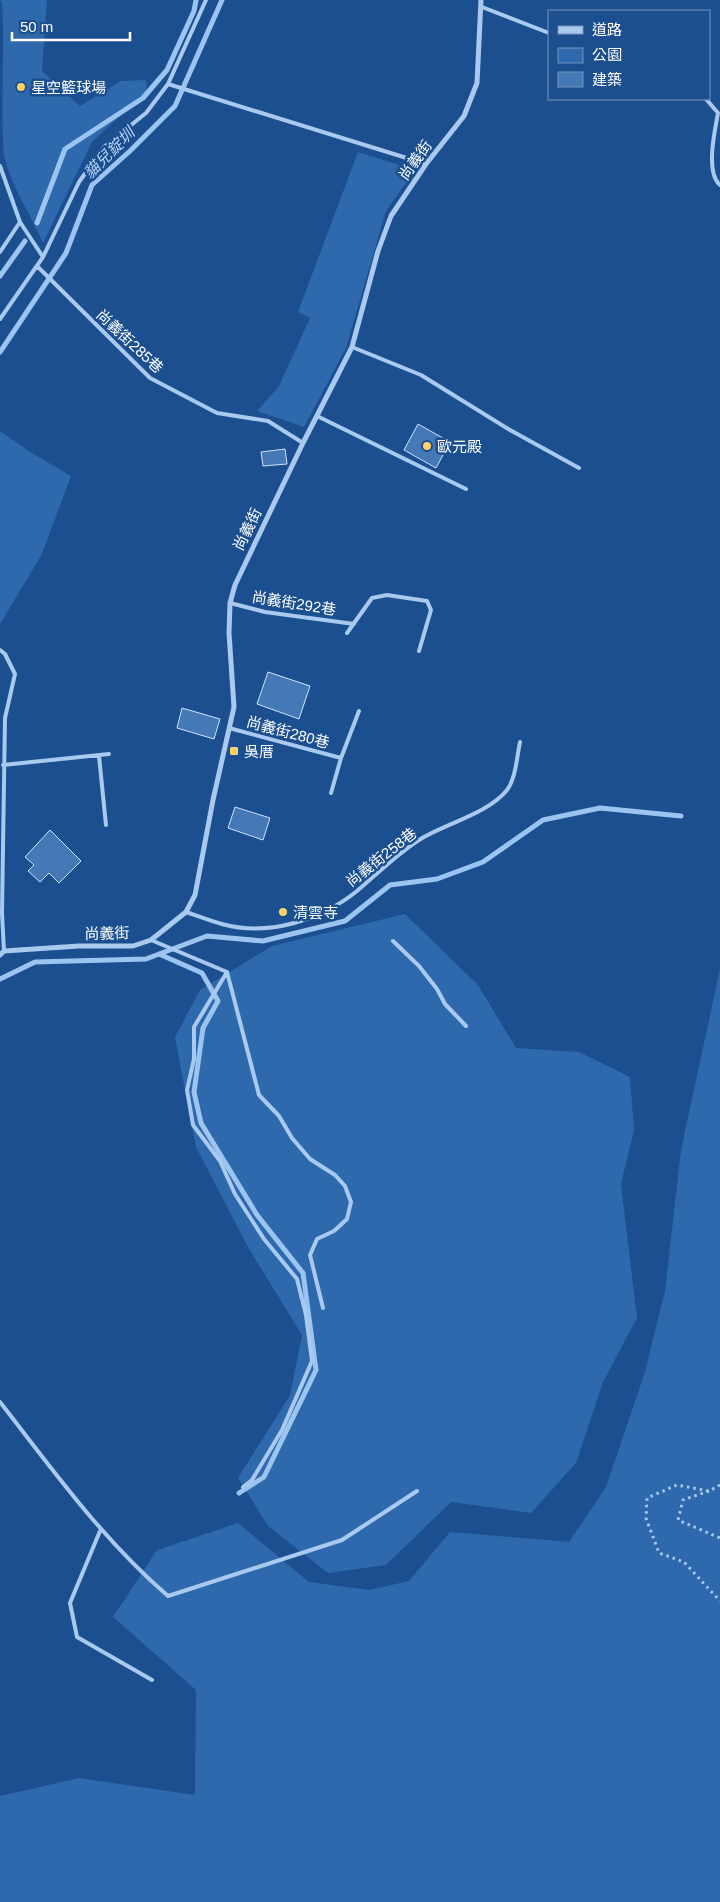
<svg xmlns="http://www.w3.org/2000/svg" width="720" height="1902" viewBox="0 0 720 1902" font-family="Arial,'Noto Sans TC',sans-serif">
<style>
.green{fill:#2e69ad}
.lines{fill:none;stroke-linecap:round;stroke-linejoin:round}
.stream{stroke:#9cc4f0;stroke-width:5}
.building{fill:#4478b7;stroke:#cfe3fa}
.path{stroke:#a9c9ee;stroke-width:3;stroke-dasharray:2.5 4;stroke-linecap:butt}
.service{stroke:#a9c9ee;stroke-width:4}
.minor{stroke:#a9c9ee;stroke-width:5}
.poi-dot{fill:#ffd166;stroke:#1b4f8f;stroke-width:2}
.labels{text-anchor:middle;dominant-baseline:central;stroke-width:5;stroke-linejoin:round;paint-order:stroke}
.poi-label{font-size:15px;fill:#fff;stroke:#1b4f8f;text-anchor:start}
.street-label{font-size:15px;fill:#fff;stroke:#1b4f8f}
.water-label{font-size:16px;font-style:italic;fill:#b5d3f5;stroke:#1b4f8f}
</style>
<rect width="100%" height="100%" fill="#1b4f8f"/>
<path class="green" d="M0,0H47L42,71L80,106L121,81L146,80L147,91L92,142L43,243C31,215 11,186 4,156C0,106 5,53 2,3Z
M358,152L415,170L386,211L346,348L304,427L257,411L279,386L310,318L298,312Z
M0,431L30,452L71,476L42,554L0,624Z
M405,914L478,985L516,1048L579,1052L630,1077L634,1130L621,1184L637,1318L603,1382L576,1463L531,1513L451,1502L386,1565L328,1573L268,1526L238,1478L290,1395L302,1335L249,1249L196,1147L175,1037L200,990L272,946Z
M720,969V1902H0V1796L79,1778L195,1795L196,1690L113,1617L157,1550L238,1523L309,1582L369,1590L409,1581L450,1532L569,1542L606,1487L645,1372L665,1291L681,1150Z"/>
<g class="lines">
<path class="stream" d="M37,223L65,149L143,98L167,70L194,11L196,0
M0,276L25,241
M0,352L66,253L92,185L130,151L175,106L222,0
M159,954L202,973L218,1001L203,1028L194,1092L201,1123L257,1215L303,1273L316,1370L264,1477L239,1493
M0,979L35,962L146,959L207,936L263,941L345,921L390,885L437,879L483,862L543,820L600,808L681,816"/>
</g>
<path class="building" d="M418,424L450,442L436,468L404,450Z
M285,449L287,464L263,466L261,452Z
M268,672L310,686L299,719L257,704Z
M182,708L220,719L214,739L177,728Z
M235,807L270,818L263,840L228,828Z
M50,830L81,861L59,883L49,873L40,882L28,871L34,865L25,857Z"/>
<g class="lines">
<path class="path" d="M720,1485L709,1491L677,1485L647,1498L646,1518L659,1553L684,1562L720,1601
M709,1491L683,1500L678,1520L720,1538"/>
<path class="service" d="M482,7L549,33
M168,84L426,164
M706,99L718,113C715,130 705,172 720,185
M0,166L20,222L43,257
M0,252L20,222
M37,266L150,378L217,413L268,421L303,443
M0,319L43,257L79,182L104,147L146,113L168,84L206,0
M352,347L421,375L510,430L579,468
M317,416L466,489
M230,603L265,612L354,624
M347,633L372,598L387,595L427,601L431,610L419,651
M0,650L5,654L15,674L5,718L2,913L4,951
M229,728L341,758
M99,756L106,825
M3,765L109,754
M331,793L341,758L359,711
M186,912C198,916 210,921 222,924C268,937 321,920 357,891C377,874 397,854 419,840C444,824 488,814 507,790C516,778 517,756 520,742
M151,940L227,972
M393,941L419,966L437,989L445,1004L466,1026
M227,972L194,1027V1059L187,1090L193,1125L220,1161L235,1194L264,1239L297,1279L306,1315L312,1361L282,1430L252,1480L243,1487
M227,972L259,1095L279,1116L292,1138L310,1159L335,1175L345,1186L351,1202L347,1219L334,1231L317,1239L310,1255L323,1308
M0,1402C53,1470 102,1539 168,1596L342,1540L417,1491
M100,1531L70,1603L77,1637L152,1680"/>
<path class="minor" d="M0,955L4,951L79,946H133L151,940L186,912L195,895L213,800L234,707L229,633L230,603L235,585L303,443L352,347L378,251L391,216L426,164L464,116L477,83L481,0"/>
</g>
<g class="poi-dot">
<circle cx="21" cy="87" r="5"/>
<circle cx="427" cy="446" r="5"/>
<rect x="229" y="746" width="10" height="10" rx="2.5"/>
<circle cx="283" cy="912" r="5"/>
</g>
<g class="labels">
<g class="poi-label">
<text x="31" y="87">星空籃球場</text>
<text x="437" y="446">歐元殿</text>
<text x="244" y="751">吳厝</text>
<text x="293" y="912">清雲寺</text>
</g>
<g class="street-label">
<text transform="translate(415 160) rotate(-54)">尚義街</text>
<text transform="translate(130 341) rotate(43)">尚義街285巷</text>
<text transform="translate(247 529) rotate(-64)">尚義街</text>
<text transform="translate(294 603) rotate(9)">尚義街292巷</text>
<text transform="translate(288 732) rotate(15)">尚義街280巷</text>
<text transform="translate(381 857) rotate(-38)">尚義街258巷</text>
<text transform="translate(107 933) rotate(-1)">尚義街</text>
</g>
<g class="water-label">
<text transform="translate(109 153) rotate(-45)">貓兒錠圳</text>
</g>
</g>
<rect x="548" y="10" width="162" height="90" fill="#1b4f8f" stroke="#7695bc"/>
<rect x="558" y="26" width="25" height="8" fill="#a9c9ee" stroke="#7695bc"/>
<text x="592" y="35" font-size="15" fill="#ffffff">道路</text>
<rect x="558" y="48" width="25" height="15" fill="#2e69ad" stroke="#7695bc"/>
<text x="592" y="60" font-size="15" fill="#ffffff">公園</text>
<rect x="558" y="72" width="25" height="15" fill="#4478b7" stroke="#7695bc"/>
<text x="592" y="85" font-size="15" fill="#ffffff">建築</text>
<path d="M12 32v8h118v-8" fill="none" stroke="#ffffff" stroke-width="2.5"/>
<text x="20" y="32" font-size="15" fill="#ffffff" stroke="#1b4f8f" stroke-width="4" paint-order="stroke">50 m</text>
</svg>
